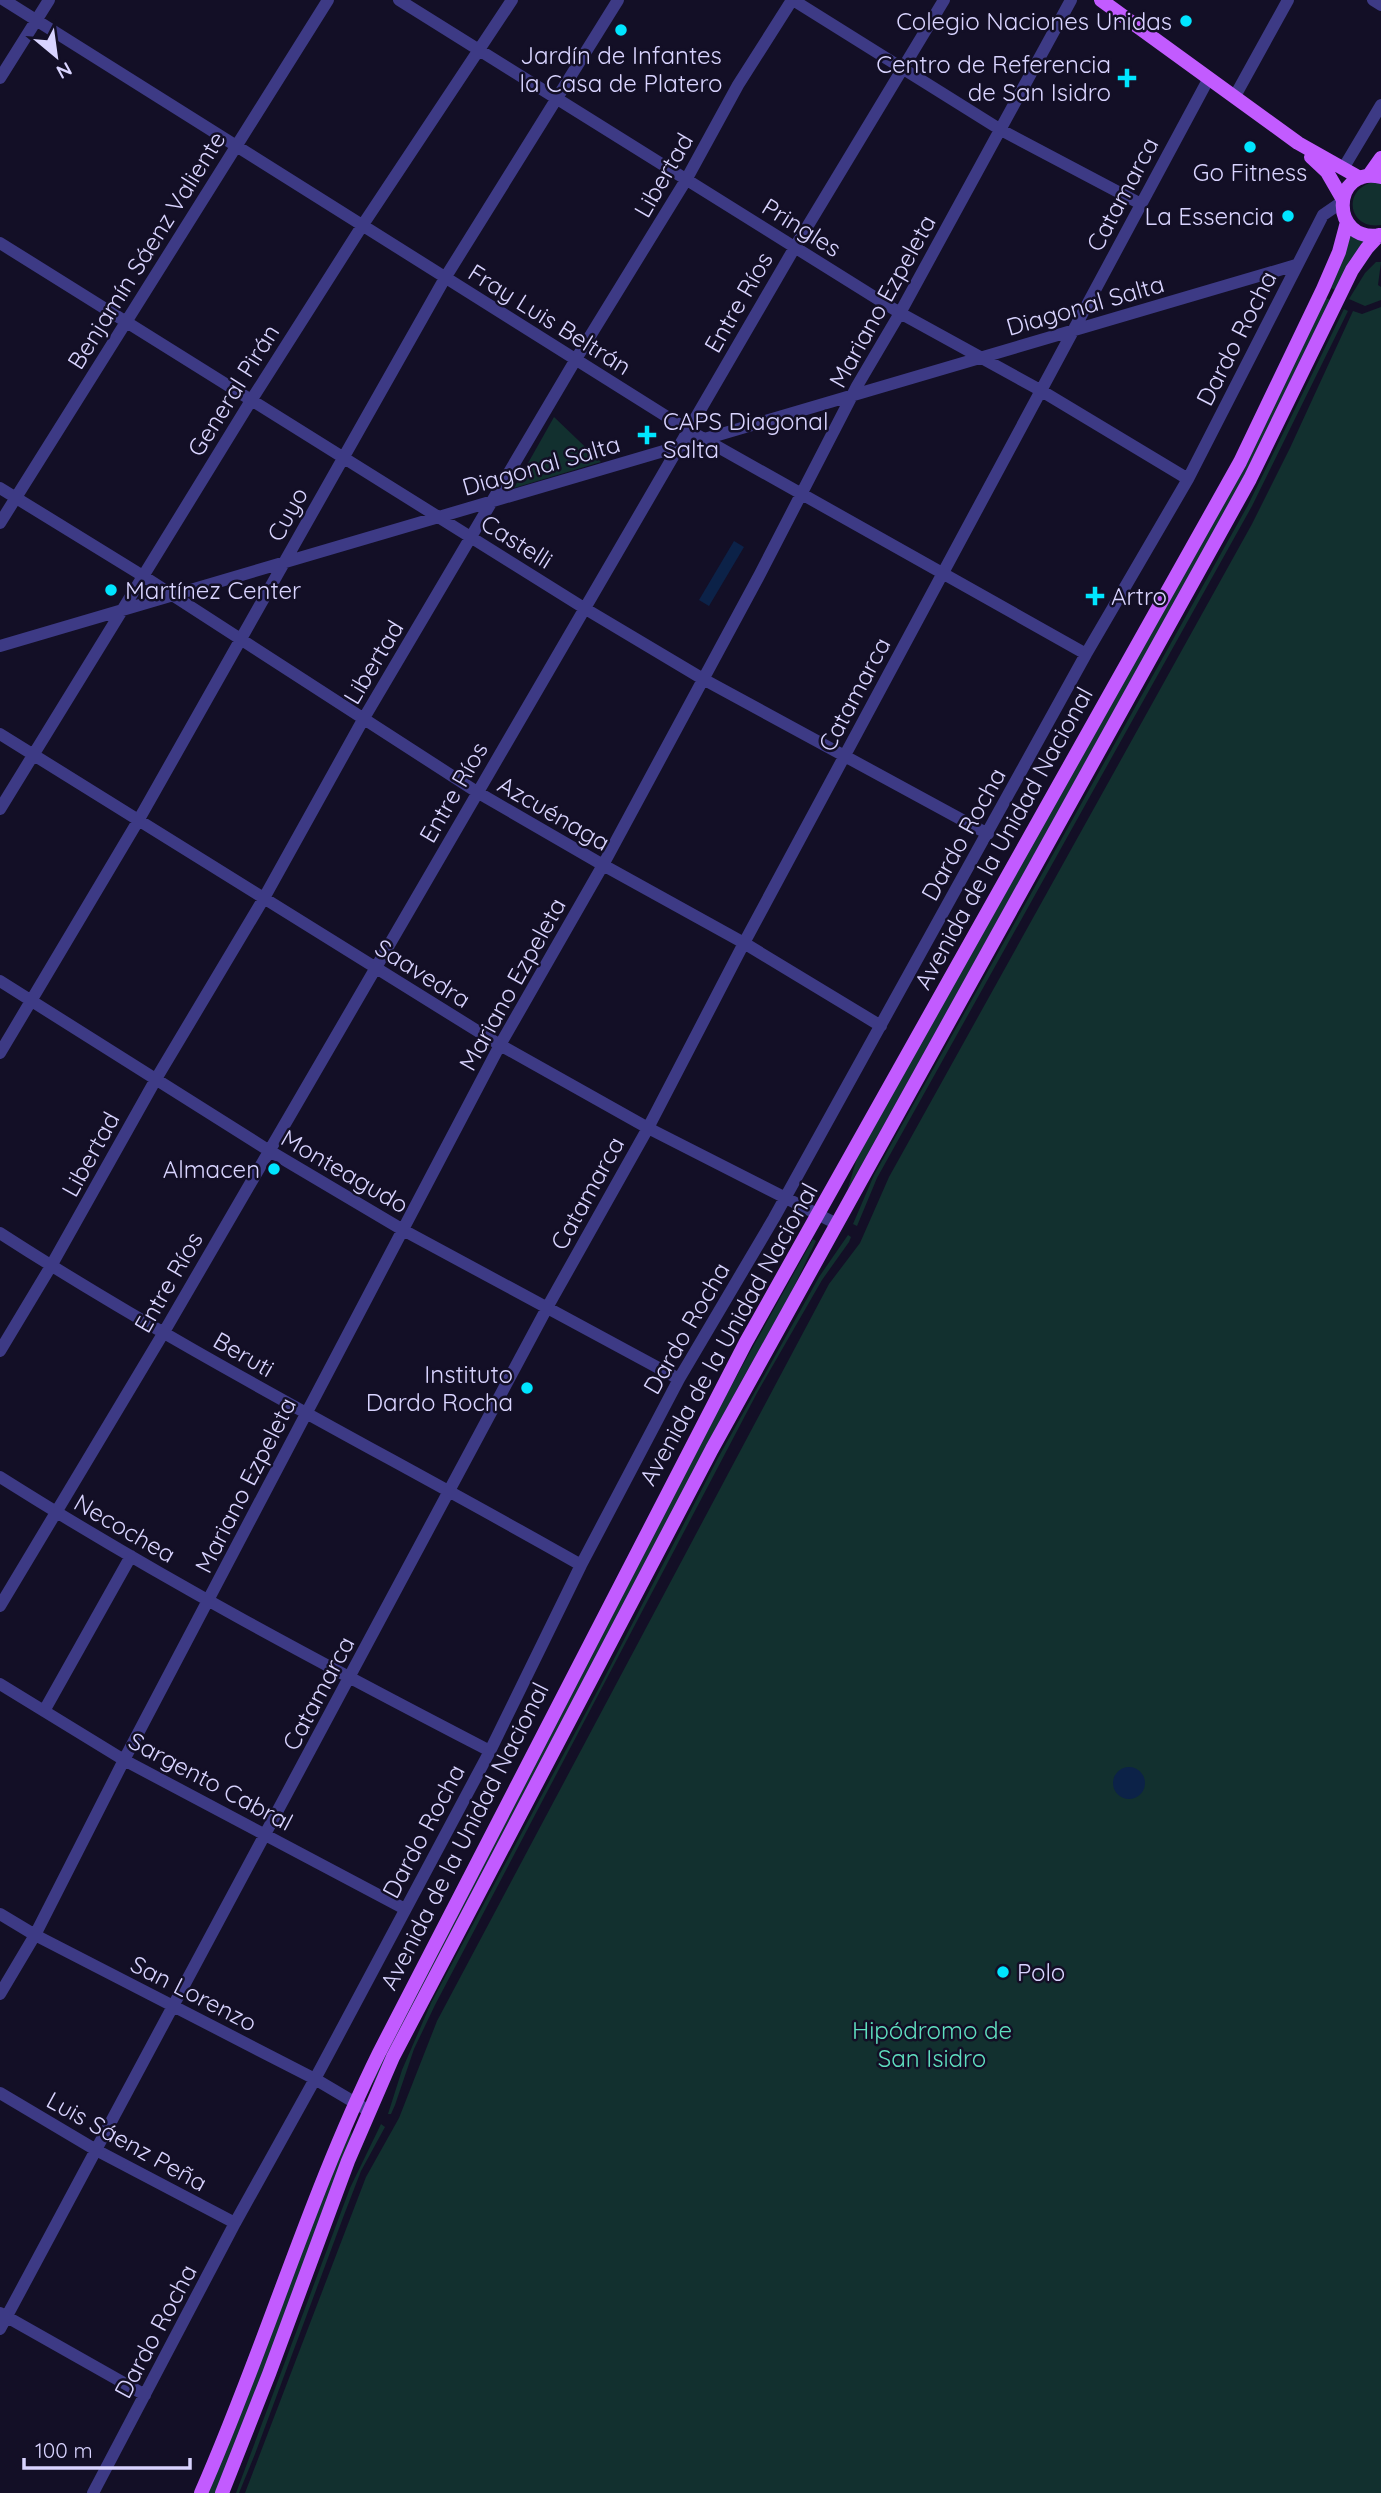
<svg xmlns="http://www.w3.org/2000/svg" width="1381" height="2493" viewBox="0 0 1381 2493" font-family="Quicksand,sans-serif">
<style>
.green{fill:#12302f}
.water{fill:#0c2248}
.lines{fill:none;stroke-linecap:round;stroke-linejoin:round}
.minor{stroke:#3d3a85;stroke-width:12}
.major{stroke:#c25bff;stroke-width:14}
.poi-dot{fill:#00e5ff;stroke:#130f26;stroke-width:2.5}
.labels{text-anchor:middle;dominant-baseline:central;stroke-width:5;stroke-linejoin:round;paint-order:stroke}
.poi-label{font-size:24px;fill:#d9d4ff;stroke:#130f26;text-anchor:end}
.street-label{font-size:24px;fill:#d9d4ff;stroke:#130f26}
.park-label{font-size:24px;fill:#5fe0c0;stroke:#130f26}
</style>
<rect width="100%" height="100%" fill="#130f26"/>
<path class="green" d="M1373,182L1381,183V225C1349,230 1341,190 1373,182Z
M1347,231L1368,241L1350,260L1335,290L1329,287Z
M1376,262H1381L1378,285L1381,287V300L1365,306L1349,299L1365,273Z
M1323,296L1330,300L1253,461L847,1191L857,1158Z
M1381,307V2493H245L366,2177L399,2118L437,2021L829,1284L860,1243L889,1177L1252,524L1290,448L1353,311L1362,314Z
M1344,309L1348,311L1252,506L877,1178L857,1226L853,1224L874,1175L1248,505Z
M554,417L601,462L514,488Z
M848,1235L851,1237L849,1242L822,1280L757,1393L435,2005L414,2049L395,2105L391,2114H388L402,2070L431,2003L600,1686L718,1458L819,1277Z
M813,1239L816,1241L789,1297L742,1380L372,2087L382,2053L701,1440Z
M381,2124L385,2127L361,2171L344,2215L255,2454L239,2493H236L350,2188Z
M350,2129L352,2135L292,2300L216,2493H207L314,2210Z"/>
<path class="water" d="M734,541L744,547L709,606L699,600Z
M1113 1783a16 16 0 1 1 32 0a16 16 0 1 1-32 0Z"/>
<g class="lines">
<path class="minor" d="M4,0L688,430L1086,654
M399,0L900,313L1040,390L1188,479
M793,0L1001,130L1141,204
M1373,0L1381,5
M0,78L49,0
M1235,96L1288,0
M1344,167L1381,105
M0,243L584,608L703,679L988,834
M0,488L143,576L477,792L603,865L744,943L881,1026
M0,523L328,0
M0,646L1296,265
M0,734L500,1045L648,1128L837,1224
M0,809L252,399L362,226L512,0
M0,981L268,1150L403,1230L679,1379
M0,1053L138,821L445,278L618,0
M0,1233C187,1354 388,1455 581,1565
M0,1351L51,1266L156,1079L264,898L364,718L576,359L686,180L738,85L792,0
M0,1477C158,1577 324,1665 490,1751
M0,1606L164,1332L795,247L944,0
M0,1684L124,1760L405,1909
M44,1711L131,1556
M0,1914L35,1935L315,2079L364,2108
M0,1994L35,1935L124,1760L500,1045L603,865L760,574L857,386L900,313L1071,0
M0,2093L96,2150L235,2223
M0,2313L145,2395
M0,2329L548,1306L648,1128L744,943L1209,78
M93,2493L235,2223L315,2079L490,1751L581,1565L679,1379L774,1218L1086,654L1188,479L1323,215L1342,202"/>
<path class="major" d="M1101,0L1298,143L1360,178
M1311,157L1327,172L1342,198
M1369,175L1381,158
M1381,177C1331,165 1329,244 1381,235
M201,2493C265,2348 309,2195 379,2053L746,1342L1240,462L1323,289L1339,252L1347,222
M222,2493L269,2374L348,2161L393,2057L712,1449L1250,479L1352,270L1367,248L1379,235"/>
</g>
<g class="poi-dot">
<circle cx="1186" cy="21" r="7"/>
<circle cx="621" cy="30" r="7"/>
<path d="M1123.5 67.5h7v7h7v7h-7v7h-7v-7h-7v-7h7z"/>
<circle cx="1250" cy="147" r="7"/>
<circle cx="1288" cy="216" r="7"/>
<path d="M643.5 424.5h7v7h7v7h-7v7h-7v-7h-7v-7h7z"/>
<circle cx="111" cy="590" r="7"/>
<path d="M1091.5 585.5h7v7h7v7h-7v7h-7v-7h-7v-7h7z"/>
<circle cx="274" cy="1169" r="7"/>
<circle cx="527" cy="1388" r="7"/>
<circle cx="1003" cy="1972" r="7"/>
</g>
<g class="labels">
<g class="poi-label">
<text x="1172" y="21">Colegio Naciones Unidas</text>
<text x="621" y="55" text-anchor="middle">Jardín de Infantes<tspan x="621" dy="28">la Casa de Platero</tspan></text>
<text x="1111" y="64">Centro de Referencia<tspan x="1111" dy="28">de San Isidro</tspan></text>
<text x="1250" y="172" text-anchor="middle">Go Fitness</text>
<text x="1274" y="216">La Essencia</text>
<text x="663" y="421" text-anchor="start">CAPS Diagonal<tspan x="663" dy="28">Salta</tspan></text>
<text x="125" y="590" text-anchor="start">Martínez Center</text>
<text x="1111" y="596" text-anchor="start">Artro</text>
<text x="260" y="1169">Almacen</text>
<text x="513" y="1374">Instituto<tspan x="513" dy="28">Dardo Rocha</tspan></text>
<text x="1017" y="1972" text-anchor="start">Polo</text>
</g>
<g class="street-label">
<text transform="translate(663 175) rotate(-60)">Libertad</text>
<text transform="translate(1122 194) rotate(-62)">Catamarca</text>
<text transform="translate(802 227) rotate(32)">Pringles</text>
<text transform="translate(146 250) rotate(-58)">Benjamín Sáenz Valiente</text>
<text transform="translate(882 301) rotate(-61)">Mariano Ezpeleta</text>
<text transform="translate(738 302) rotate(-60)">Entre Ríos</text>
<text transform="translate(1085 305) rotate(-16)">Diagonal Salta</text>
<text transform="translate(550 319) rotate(32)">Fray Luis Beltrán</text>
<text transform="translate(1236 338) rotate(-63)">Dardo Rocha</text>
<text transform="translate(233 390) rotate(-58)">General Pirán</text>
<text transform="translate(541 465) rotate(-16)">Diagonal Salta</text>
<text transform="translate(287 514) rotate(-61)">Cuyo</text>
<text transform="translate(517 541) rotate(32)">Castelli</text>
<text transform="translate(373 662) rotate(-59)">Libertad</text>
<text transform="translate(854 694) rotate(-62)">Catamarca</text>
<text transform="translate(453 792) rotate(-60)">Entre Ríos</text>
<text transform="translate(554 813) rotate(30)">Azcuénaga</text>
<text transform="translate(963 834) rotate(-61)">Dardo Rocha</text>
<text transform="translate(1003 838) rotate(-61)">Avenida de la Unidad Nacional</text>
<text transform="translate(423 973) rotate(32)">Saavedra</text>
<text transform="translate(512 984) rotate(-61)">Mariano Ezpeleta</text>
<text transform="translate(90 1154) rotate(-61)">Libertad</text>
<text transform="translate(345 1171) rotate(30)">Monteagudo</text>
<text transform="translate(587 1193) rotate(-61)">Catamarca</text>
<text transform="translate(168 1282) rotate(-60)">Entre Ríos</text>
<text transform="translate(686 1328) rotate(-60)">Dardo Rocha</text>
<text transform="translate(728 1334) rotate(-61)">Avenida de la Unidad Nacional</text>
<text transform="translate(244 1354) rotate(30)">Beruti</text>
<text transform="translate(245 1485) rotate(-63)">Mariano Ezpeleta</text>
<text transform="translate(125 1528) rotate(30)">Necochea</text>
<text transform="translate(318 1693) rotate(-62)">Catamarca</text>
<text transform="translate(211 1781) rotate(28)">Sargento Cabral</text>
<text transform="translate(423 1831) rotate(-62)">Dardo Rocha</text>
<text transform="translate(464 1836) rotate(-63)">Avenida de la Unidad Nacional</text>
<text transform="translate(194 1993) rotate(27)">San Lorenzo</text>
<text transform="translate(127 2141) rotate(29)">Luis Sáenz Peña</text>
<text transform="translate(155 2331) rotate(-62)">Dardo Rocha</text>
</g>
<g class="park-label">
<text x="932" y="2030">Hipódromo de<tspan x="932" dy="28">San Isidro</tspan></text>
</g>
</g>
<g transform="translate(56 56) rotate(151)" stroke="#130f26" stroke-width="5" paint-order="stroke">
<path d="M0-5L12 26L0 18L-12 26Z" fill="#d9d4ff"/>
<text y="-10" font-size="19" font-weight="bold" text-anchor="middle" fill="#d9d4ff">N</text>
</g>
<path d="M24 2458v10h166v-10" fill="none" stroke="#d9d4ff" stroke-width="3.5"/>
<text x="35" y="2458" font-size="21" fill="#d9d4ff" stroke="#130f26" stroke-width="5" paint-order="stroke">100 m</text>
</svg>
